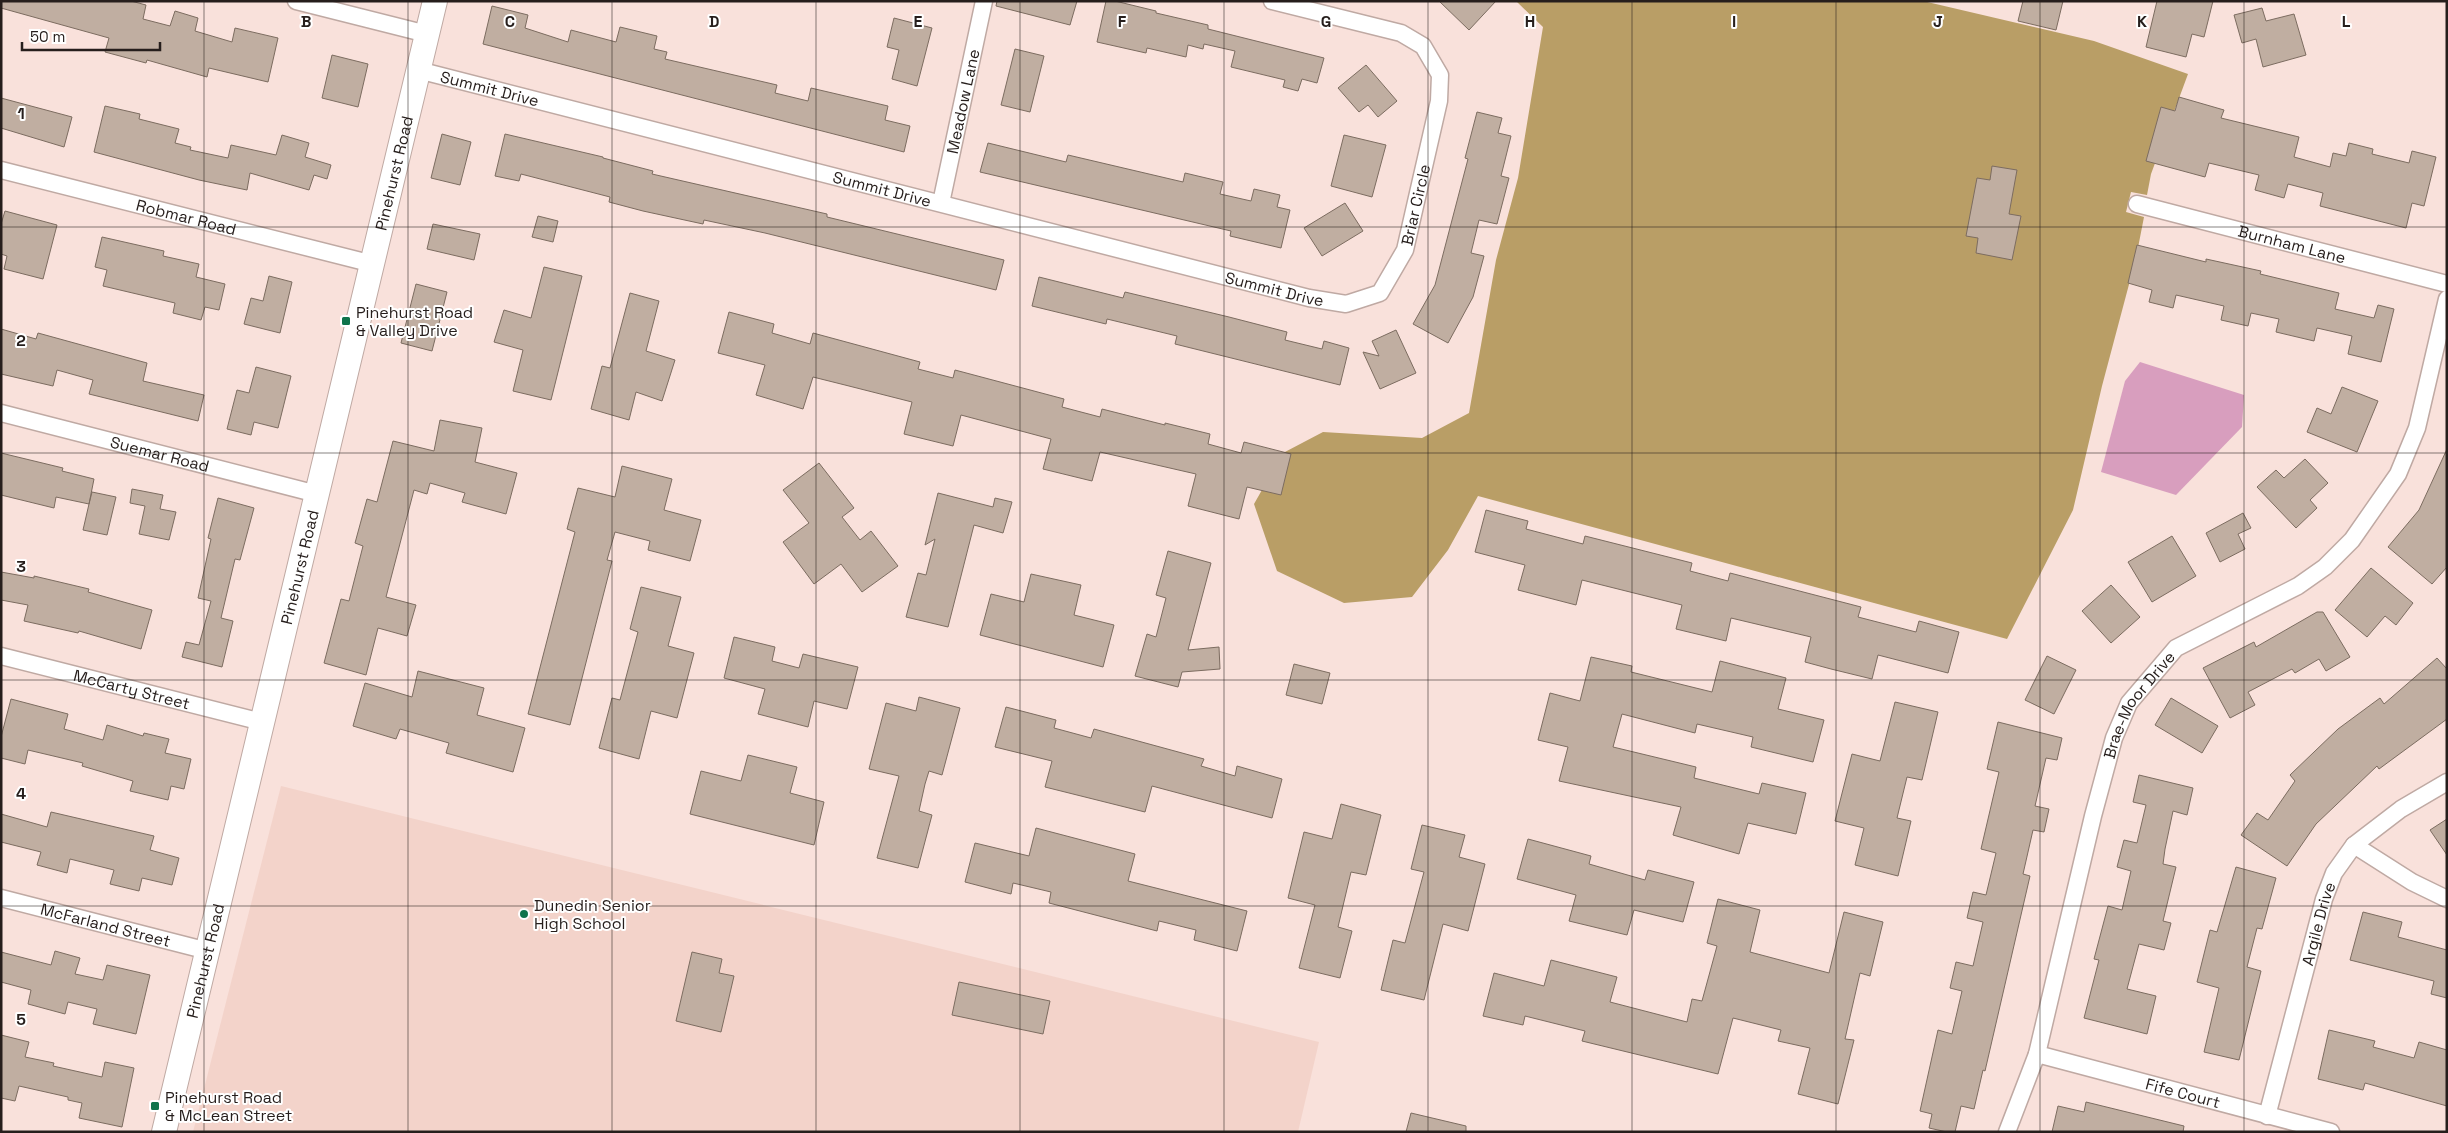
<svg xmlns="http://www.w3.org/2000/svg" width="2448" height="1133" viewBox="0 0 2448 1133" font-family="'Space Grotesk',sans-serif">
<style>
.built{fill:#f3d3ca}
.forest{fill:#b99e66}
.water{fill:#d89ebe}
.building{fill:#c0aea1;stroke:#7c6c60}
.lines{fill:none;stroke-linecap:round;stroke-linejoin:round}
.street-casing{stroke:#bfa9a3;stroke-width:19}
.secondary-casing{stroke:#bfa9a3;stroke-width:26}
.street{stroke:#fff;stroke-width:16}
.secondary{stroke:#fff;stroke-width:24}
.grid{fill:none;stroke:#261e1c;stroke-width:1;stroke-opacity:0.55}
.poi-dot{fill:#0f744c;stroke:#fff;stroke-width:2}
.labels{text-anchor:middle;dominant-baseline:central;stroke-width:4;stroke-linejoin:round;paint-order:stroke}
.street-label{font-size:16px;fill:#261e1c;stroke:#fff}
.poi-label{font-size:16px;fill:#261e1c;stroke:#fff;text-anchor:start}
.grid-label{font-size:16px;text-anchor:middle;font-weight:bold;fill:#261e1c;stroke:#fff;stroke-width:4;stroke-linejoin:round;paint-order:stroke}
</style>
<rect width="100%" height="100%" fill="#f9e1db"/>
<path class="built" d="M281,786L1319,1042L1298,1132H193Z"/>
<path class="forest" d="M1516,1H1923L2094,41L2188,74L2151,174L2147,195L2131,192L2126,212L2144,217L2136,258L2102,386L2073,510L2007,639L1478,496L1448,550L1412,597L1344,603L1277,571L1254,504L1283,453L1323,432L1422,438L1469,413L1496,260L1518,178L1543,27Z"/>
<path class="water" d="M2140,362L2244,395L2242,427L2176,495L2101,472L2125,381Z"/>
<path class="building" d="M1,1H131L146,5L143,19L170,26L175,11L198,18L195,31L232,42L235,28L278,38L268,82L209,68L207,77L147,60L146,63L105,52L109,38L1,8Z
M997,1H1077L1070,25L996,6Z
M1106,1H1115L1156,11V13L1208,25V29L1324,58L1317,83L1302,79L1298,91L1283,87L1285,80L1231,67L1235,51L1204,44L1203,49L1188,45L1186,57L1147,48L1146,53L1097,42Z
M1439,1H1496L1469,30Z
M2023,1H2063L2056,30L2018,21Z
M2157,1H2213L2204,37L2192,34L2186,57L2146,47Z
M492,6L528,15L525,28L568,42L571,30L616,42L620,27L657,36L654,49L667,52L665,59L777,85L775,93L808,101L811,88L888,106L885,120L910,126L904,152L483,44Z
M2262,8L2266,21L2294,14L2306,55L2263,67L2256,39L2242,43L2234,15Z
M894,18L932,28L917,86L892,79L899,50L887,47Z
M1015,49L1044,56L1030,112L1001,105Z
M332,55L368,64L358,107L322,98Z
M1366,65L1397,101L1378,117L1368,105L1359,112L1338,88Z
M2179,97L2224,110L2221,118L2299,137L2294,157L2330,167L2333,153L2346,156L2349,143L2373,149L2372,154L2409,163L2412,151L2436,157L2424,206L2412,203L2406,228L2320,206L2323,193L2288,184L2284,198L2255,190L2259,175L2209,163L2205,177L2146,161L2161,107L2175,111Z
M1,98L72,117L64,147L1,128Z
M105,106L140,114L139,119L179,129L175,143L191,147L190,150L228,158L231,145L276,155L282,135L309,143L305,157L331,165L327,179L314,175L309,190L250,173L247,190L199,180L94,152Z
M1477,112L1502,118L1498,133L1511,136L1501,176L1509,178L1497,224L1479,220L1471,253L1484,256L1473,297L1448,343L1413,324L1435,285L1468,159L1465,158Z
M442,134L471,142L460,185L431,178Z
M505,134L603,157V158L653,171L652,174L827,214V217L1004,260L996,290L765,233L704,220L703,224L643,211L609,202L610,197L521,174L519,181L495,176Z
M1344,135L1386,145L1372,197L1331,186Z
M988,143L1066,162L1068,155L1183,182L1185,173L1223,182L1220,194L1251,201L1254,189L1280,195L1277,207L1290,210L1281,248L1230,236L1231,231L980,172Z
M1992,166L2017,170L2009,214L2021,216L2012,260L1976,253L1978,238L1966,236L1977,178L1990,180Z
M1345,203L1363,231L1322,256L1304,228Z
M5,211L57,225L43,279L4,269L7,256L1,254V224Z
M538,216L558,221L553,242L532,237Z
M433,224L480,234L474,260L427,249Z
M102,237L164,251L163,256L199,264L196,277L225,284L219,310L205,307L201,320L173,313L175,303L103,286L107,270L95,267Z
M2137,245L2206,262V259L2261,271L2260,274L2339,293L2335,309L2374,318L2378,305L2394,309L2381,362L2348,354L2352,336L2317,328L2314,341L2276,332L2279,319L2251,313L2248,326L2221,320L2224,306L2176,295L2173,308L2149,302L2152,290L2128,283Z
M544,267L582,276L551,400L513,391L523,350L494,342L504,310L531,318Z
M269,276L292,282L280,333L244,324L251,298L263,301Z
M1039,277L1123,298L1125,292L1229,317L1287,332L1285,340L1322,349L1324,341L1349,348L1340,385L1175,344L1177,336L1107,319L1106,324L1032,306Z
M416,284L447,292L432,351L401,343Z
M630,293L659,301L646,351L675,360L662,401L636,392L629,420L591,409L602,366L610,368Z
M729,312L774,324L772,333L810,344L813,333L920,362L918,369L953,378L955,370L1064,399L1062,407L1100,417L1102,409L1165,425V423L1210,434L1208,444L1241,453L1244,442L1291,454L1281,495L1247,487L1239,519L1188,506L1196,474L1100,452L1092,481L1043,469L1051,439L961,415L953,446L904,434L912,402L845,385L813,377L803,409L756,395L765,365L718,353Z
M1,329L36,339L38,333L147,363L143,381L204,395L198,421L89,394L93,380L57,370L53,386L1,374Z
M1396,330L1416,373L1380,389L1363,352L1379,356L1372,341Z
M256,367L291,376L278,428L254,422L251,435L227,429L237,390L249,393Z
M2342,387L2378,401L2357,452L2307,432L2317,408L2331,414Z
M440,420L482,428L475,462L517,473L506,514L462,502L465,493L430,483L427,494L414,490L386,597L416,605L407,636L378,628L366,675L324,663L341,599L349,601L363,546L355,543L367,499L377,502L393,441L434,451Z
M2447,449V567L2432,584L2388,547L2419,510Z
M1,453L63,468L62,471L94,479L89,504L92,492L116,497L107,535L83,530L89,504L56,497L54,508L1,495Z
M2305,459L2328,483L2310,500L2317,508L2296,528L2257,487L2276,470L2284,478Z
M819,463L854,508L842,517L860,540L871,531L898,566L862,592L841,564L814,584L783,542L809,523L783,490Z
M622,466L672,479L664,510L701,520L690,561L648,550L650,541L615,532L607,560L612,561L570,725L528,714L575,532L567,529L578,488L615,497Z
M132,489L163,495L160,509L176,512L169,540L139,534L145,506L130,503Z
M938,493L993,507L995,498L1012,502L1003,533L974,525L948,627L906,617L918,573L926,575L935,539L925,545Z
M218,498L254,508L240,560L235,559L221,618L233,621L222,667L182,657L186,642L199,645L211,601L198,598L211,539L208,538Z
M1486,510L1528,521L1526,529L1583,544L1585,536L1692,563L1690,571L1728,581L1730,573L1861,607L1858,617L1916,632L1919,621L1959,632L1948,673L1878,655L1872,679L1831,669L1805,662L1811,637L1731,618L1726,641L1676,629L1682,605L1582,580L1576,605L1518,590L1525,565L1475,552Z
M2243,513L2251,528L2238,534L2245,549L2220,562L2206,533Z
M2172,536L2196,576L2152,602L2128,562Z
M1168,551L1211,563L1188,650L1219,647L1220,669L1182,672L1178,687L1135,676L1147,634L1156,637L1166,598L1156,595Z
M2371,568L2413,603L2396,625L2385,616L2367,637L2335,610Z
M1,572L34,578V576L89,589L88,592L152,610L141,649L79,631L78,633L24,621L28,605L1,600Z
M1031,574L1081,585L1074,615L1114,625L1103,667L980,635L991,594L1024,602Z
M2111,585L2140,617L2111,643L2082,611Z
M641,587L681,597L668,646L694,653L677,718L651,711L639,759L599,748L612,698L620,700L638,632L630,629Z
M2317,612H2323L2350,657L2326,671L2319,659L2295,673L2292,669L2248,692L2255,705L2230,718L2203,668L2254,642L2256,647Z
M734,637L775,647L772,661L799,668L803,654L858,667L847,709L814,701L808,727L758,714L765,689L724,678Z
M2047,656L2076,670L2054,714L2025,700Z
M1591,657L1632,666L1631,672L1712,692L1720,661L1786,678L1778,709L1824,720L1813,762L1751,747L1753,737L1697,724L1695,733L1622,714L1613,747L1696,767L1694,778L1759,794L1762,783L1806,793L1796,834L1748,823L1739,854L1673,835L1681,807L1559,781L1568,747L1538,740L1550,693L1580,701Z
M2437,658L2447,669V719L2379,769L2377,766L2316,824L2287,866L2241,835L2257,813L2268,820L2295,781L2290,775L2338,729L2380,698L2384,704Z
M1294,664L1330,673L1322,704L1286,695Z
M418,671L484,688L477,715L525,728L513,772L446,753L449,743L400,729L396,739L353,726L365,683L412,697Z
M919,697L960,708L942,775L929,771L925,784L919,811L932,815L918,868L877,858L899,776L869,769L886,703L916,711Z
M2171,698L2218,726L2202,753L2155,725Z
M11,699L68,714L64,729L103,740L107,725L143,736L144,733L169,739L165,753L191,759L184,789L171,786L168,800L130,791L133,781L82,766L83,763L28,750L25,764L1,758V737Z
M1895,702L1938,712L1922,780L1907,777L1897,818L1911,821L1898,876L1855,865L1864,828L1835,821L1852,754L1880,761Z
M1006,707L1056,720L1054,728L1091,738L1094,729L1204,759L1201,766L1235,776L1237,766L1282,779L1272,818L1152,786L1145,812L1045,787L1052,761L995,747Z
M1998,722L2062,738L2057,760L2046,758L2035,806L2049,809L2044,832L2033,830L2023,874L2030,876L1985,1071L1983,1070L1974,1109L1961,1106L1955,1132H1947L1929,1128L1932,1114L1920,1111L1938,1030L1952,1034L1962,991L1950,988L1956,962L1973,966L1983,922L1967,918L1973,892L1986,895L1996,853L1981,849L1999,772L1987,769Z
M748,755L797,767L790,793L824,802L814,845L690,814L701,771L741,781Z
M2139,775L2193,788L2187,815L2173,811L2165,849L2163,864L2176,867L2163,921L2171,923L2164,950L2139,944L2127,989L2156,996L2147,1034L2084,1018L2099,960L2094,959L2108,906L2122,910L2131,871L2117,867L2124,840L2137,843L2146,805L2133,802Z
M1341,804L1381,815L1366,875L1351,872L1338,927L1352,931L1340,978L1299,968L1315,905L1288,898L1304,832L1332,839Z
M51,812L154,836L150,850L179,858L172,885L142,878L139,891L110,884L114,870L70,859L67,873L37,865L41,852L1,842V814L47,827Z
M2447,819V855L2430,830Z
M1422,825L1465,835L1459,857L1485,864L1468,931L1443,924L1424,1000L1381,990L1393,940L1405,943L1424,872L1411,869Z
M1036,828L1135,854L1128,881L1247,911L1237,951L1194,940L1196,930L1159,921L1157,931L1049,903L1051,892L1013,883L1011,894L965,882L975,843L1029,856Z
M1528,839L1591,856L1589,864L1645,880L1648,870L1694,882L1683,922L1634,910L1627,935L1569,921L1576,895L1517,879Z
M2236,867L2276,878L2262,929L2257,928L2247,967L2261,971L2239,1060L2204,1052L2219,988L2197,982L2210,930L2217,932Z
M1718,899L1760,910L1750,952L1829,973L1844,912L1883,922L1870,976L1860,973L1845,1039L1854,1040L1838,1104L1798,1094L1810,1048L1778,1041L1781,1030L1733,1018L1718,1074L1582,1041L1585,1031L1525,1016L1523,1025L1483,1016L1494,973L1544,986L1551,960L1617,977L1610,1002L1687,1022L1692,999L1702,1001L1717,946L1707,943Z
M2363,912L2402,922L2398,937L2447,950V998L2431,994L2434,981L2350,960Z
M55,951L80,958L75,974L103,980L107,965L150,975L136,1034L93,1024L97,1009L68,1002L65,1014L28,1004L31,990L1,982V952L51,965Z
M692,952L722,959L719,973L734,976L721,1032L676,1021Z
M959,982L1050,1001L1043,1034L952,1015Z
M2329,1030L2375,1041L2373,1047L2414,1058L2419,1042L2447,1050V1106L2365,1083L2363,1090L2318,1079Z
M1,1035L29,1042L25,1057L54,1063L53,1066L102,1077L105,1062L134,1068L122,1127L79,1118L82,1103L68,1100V1097L19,1086L15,1101L1,1098Z
M2086,1102L2184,1126L2183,1132H2052L2058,1106L2084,1112Z
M1411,1113L1466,1126V1132H1406Z"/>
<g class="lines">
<g class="street-casing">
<g id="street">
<path d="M296,1L427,34"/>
<path id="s1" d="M418,70L1309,298L1346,304L1380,293L1405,250L1439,101L1440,75L1423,46L1401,33L1272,1"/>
<path id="s2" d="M1,170L373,264"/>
<path id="s3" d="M941,203L984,1"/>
<path id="s4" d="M2137,204L2447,284"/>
<path id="s5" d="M1,413L317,494"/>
<path id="s6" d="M1,656L262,722"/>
<path d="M2354,845L2412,882L2447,899"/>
<path id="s7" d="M1,898L208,951"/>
<path id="s8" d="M2037,1054L2331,1132"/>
<path id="s9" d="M2267,1116L2324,899L2334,873L2354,845L2401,809L2447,782"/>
<path id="s10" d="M2007,1132L2037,1054L2093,816L2114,738L2129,703L2176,648L2298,586L2325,567L2352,540L2398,474L2417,428L2447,299"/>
</g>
</g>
<g class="secondary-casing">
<g id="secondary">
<path id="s11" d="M164,1132L435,1"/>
</g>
</g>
<use href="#street" class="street"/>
<use href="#secondary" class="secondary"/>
</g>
<path class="grid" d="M204,1V1132M408,1V1132M612,1V1132M816,1V1132M1020,1V1132M1224,1V1132M1428,1V1132M1632,1V1132M1836,1V1132M2040,1V1132M2244,1V1132M1,227H2447M1,453H2447M1,680H2447M1,906H2447"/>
<g class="poi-dot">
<rect x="341" y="316" width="10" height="10" rx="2.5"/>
<circle cx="524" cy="914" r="5"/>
<rect x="150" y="1101" width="10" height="10" rx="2.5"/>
</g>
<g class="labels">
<g class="street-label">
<text stroke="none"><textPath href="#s1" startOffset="74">Summit Drive</textPath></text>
<text stroke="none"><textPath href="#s3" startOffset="104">Meadow Lane</textPath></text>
<text stroke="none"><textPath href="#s11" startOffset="986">Pinehurst Road</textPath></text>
<text stroke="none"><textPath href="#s1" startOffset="479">Summit Drive</textPath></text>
<text stroke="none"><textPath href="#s1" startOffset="1089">Briar Circle</textPath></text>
<text stroke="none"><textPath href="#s2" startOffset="191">Robmar Road</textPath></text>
<text stroke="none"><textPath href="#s4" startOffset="160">Burnham Lane</textPath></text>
<text stroke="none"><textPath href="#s1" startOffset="884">Summit Drive</textPath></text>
<text stroke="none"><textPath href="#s5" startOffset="164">Suemar Road</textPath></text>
<text stroke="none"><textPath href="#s11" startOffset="581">Pinehurst Road</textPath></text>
<text stroke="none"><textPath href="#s6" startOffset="135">McCarty Street</textPath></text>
<text stroke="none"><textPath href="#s10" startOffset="450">Brae-Moor Drive</textPath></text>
<text stroke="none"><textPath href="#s7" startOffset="108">McFarland Street</textPath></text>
<text stroke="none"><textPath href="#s9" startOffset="199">Argile Drive</textPath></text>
<text stroke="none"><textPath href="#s11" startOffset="176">Pinehurst Road</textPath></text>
<text stroke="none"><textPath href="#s8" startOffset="151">Fife Court</textPath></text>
</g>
<g class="poi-label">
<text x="356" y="312">Pinehurst Road<tspan x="356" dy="18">&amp; Valley Drive</tspan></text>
<text x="534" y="905">Dunedin Senior<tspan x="534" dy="18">High School</tspan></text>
<text x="165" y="1097">Pinehurst Road<tspan x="165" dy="18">&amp; McLean Street</tspan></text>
</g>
</g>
<g class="grid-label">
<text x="306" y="27">B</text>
<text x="510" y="27">C</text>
<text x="714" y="27">D</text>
<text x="918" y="27">E</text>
<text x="1122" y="27">F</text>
<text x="1326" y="27">G</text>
<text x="1530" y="27">H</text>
<text x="1734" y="27">I</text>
<text x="1938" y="27">J</text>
<text x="2142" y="27">K</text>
<text x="2346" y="27">L</text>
<text x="21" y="119">1</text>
<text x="21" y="346">2</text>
<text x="21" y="572">3</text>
<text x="21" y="799">4</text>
<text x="21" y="1025">5</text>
</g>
<rect width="2448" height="1133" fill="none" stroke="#261e1c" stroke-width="5"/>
<path d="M22 42v8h138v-8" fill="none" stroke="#261e1c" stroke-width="2.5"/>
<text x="30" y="42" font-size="15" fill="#261e1c" stroke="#ffffff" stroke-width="4" paint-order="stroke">50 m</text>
</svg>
